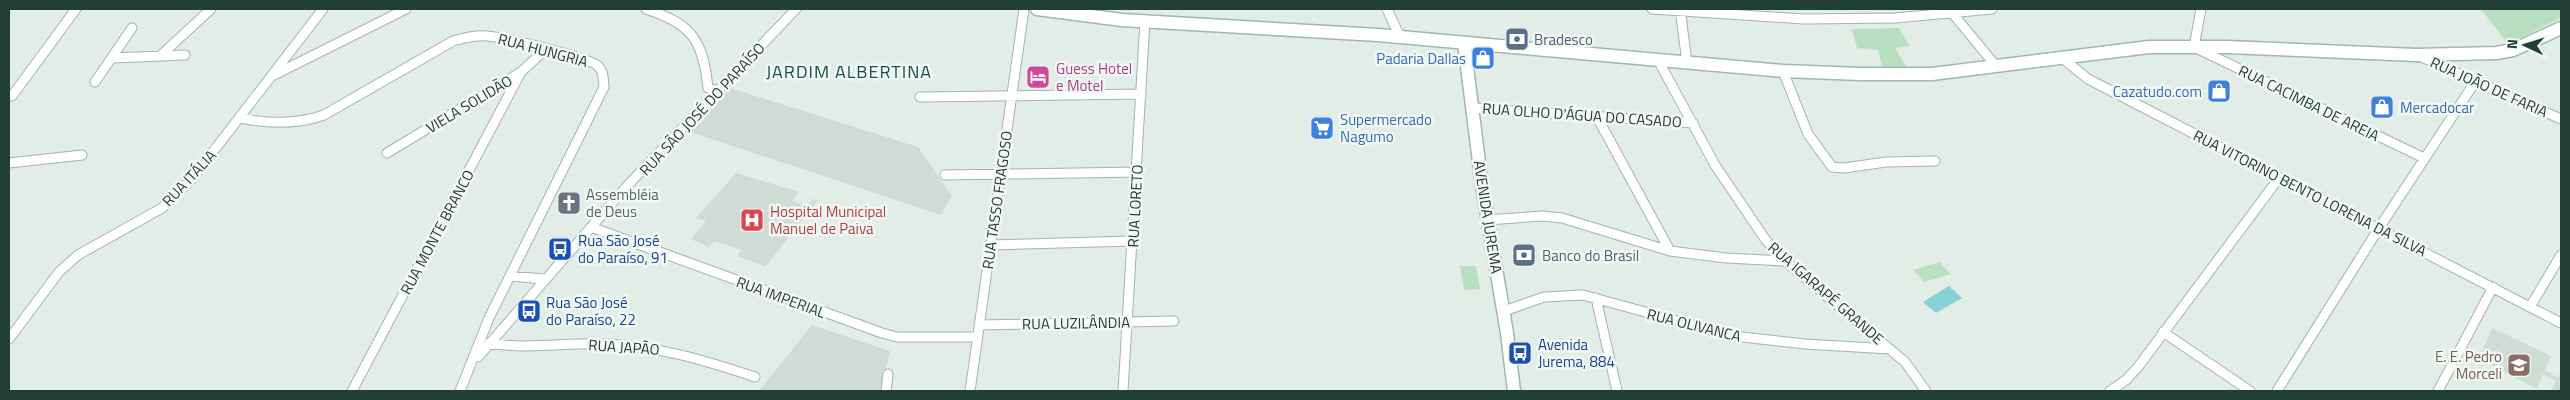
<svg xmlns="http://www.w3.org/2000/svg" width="2570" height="400" viewBox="0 0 2570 400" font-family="'Titillium Web',sans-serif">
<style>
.built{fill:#cfdcd5}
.green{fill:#b8dfbf}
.water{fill:#85d1d6}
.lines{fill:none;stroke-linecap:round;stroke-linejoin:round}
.street-casing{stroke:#a3b5ad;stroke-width:11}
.secondary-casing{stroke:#9eb9ad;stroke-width:15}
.street{stroke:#fff;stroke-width:9}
.secondary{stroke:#fff;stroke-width:12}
.labels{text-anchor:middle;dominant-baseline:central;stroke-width:5;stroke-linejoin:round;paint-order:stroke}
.service-label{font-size:15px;fill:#4e5e75;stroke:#f1f9f4;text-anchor:start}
.street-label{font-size:15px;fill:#203e33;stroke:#f1f9f4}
.shop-label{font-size:15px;fill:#366cbe;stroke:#f1f9f4;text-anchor:end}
.hotel-label{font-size:15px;fill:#b23c85;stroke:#f1f9f4;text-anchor:start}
.worship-label{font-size:15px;fill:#5b616d;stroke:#f1f9f4;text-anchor:start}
.health-label{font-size:15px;fill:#be3a42;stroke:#f1f9f4;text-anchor:start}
.transit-label{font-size:15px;fill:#164399;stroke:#f1f9f4;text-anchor:start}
.education-label{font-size:15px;fill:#785e54;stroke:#f1f9f4;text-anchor:end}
.quarter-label{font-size:18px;letter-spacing:1px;fill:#1a523f;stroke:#f1f9f4}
</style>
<rect width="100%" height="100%" fill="#e1ede6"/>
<path class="built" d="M730,88L918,147L952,196L941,215L690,132Z
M736,173L799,192L792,201L806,206L813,199L818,200L765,267L738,256L741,250L714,241L708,247L691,239L706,221L696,218Z
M812,325L890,351L881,391H759Z
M2492,328L2551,356L2545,370L2558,378L2561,373V391L2552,389L2556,381L2543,374L2537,389L2479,359Z"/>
<path class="green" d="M2481,9H2561V18L2508,44Z
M1899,28L1910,46L1895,48L1907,68L1883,70L1878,50L1857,48L1852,29Z
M1940,262L1950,274L1924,282L1914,270Z
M1460,266H1476L1480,289L1464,290Z"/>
<path class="water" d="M1949,286L1962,298L1936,313L1923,302Z"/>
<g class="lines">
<g class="street-casing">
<path id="street" d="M646,9C692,24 703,40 708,88L718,91
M1387,9L1400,37
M1652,9L1804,19L1895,18L1992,9
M1680,9L1687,62
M2201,9L2194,47L2424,158
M1953,14L1996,66
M160,56L211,9
M2419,56L2561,119
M113,58L185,55
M2062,58L2088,79L2561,323
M1658,60L1715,165L1765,239L1785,261L1905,362L1926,391
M1783,71L1808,134L1832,167L1844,168L1886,162L1935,161
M272,76L406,9
M95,82L132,28
M12,96L76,9
M920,97L1141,94
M1472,108L1693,123
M1597,117L1670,251
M240,118C269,124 296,125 324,115L453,41C464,38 475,35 487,36C502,37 589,57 598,66C604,72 603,78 604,87L489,318L460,391
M387,153L521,72L546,49
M9,163L82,155
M945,175L1137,172
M1487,220L1542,216L1562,218L1670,251L1726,258L1785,261
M591,227L882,333L897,337H977
M990,245L1132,241
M510,276L544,279
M1596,298L1617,391
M2530,307L2561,255
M1504,311L1544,297L1583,295L1733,336L1805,344L1890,349
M979,325L1174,321
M2163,332L2250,391
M9,339L59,272L78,255L162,208L192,179L323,9
M489,343C528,350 567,342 607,344C658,346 707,361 755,377
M478,357L627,186L796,9
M352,391L521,72
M886,391L888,374
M970,391L1024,9
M1123,391L1145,21
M2110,391L2126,380L2138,367L2279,178
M2277,391L2379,228L2475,82
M2438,391L2493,287"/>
</g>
<g class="secondary-casing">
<path id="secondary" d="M1037,9L1122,20L1378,35L1783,71L1860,74H1932L2149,47H2227L2416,55L2496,53L2513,50L2561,28
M1464,43L1482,186L1507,333L1514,391"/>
</g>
<use href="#street" class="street"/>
<use href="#secondary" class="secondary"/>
</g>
<defs>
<g id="bank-square" transform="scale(1.25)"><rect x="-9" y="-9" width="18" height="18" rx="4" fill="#5c6f8a" stroke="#f1f9f4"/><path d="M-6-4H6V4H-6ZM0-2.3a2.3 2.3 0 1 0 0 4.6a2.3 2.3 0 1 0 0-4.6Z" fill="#fff"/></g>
<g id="shop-square" transform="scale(1.25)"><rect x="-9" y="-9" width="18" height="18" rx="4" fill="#3f7fe0" stroke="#f1f9f4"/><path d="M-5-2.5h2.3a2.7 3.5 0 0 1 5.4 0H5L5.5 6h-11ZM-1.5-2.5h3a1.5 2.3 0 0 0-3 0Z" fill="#fff"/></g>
<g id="hotel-square" transform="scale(1.25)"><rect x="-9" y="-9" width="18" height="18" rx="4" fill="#d1479c" stroke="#f1f9f4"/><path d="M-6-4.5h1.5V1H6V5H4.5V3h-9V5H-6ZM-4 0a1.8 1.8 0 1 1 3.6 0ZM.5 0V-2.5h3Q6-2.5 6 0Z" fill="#fff"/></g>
<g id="supermarket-square" transform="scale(1.25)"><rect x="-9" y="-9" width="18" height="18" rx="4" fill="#3f7fe0" stroke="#f1f9f4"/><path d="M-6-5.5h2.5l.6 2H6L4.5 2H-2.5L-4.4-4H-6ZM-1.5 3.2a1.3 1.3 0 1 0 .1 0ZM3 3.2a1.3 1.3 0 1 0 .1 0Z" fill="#fff"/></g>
<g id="church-square" transform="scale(1.25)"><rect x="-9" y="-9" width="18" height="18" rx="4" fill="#6b7280" stroke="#f1f9f4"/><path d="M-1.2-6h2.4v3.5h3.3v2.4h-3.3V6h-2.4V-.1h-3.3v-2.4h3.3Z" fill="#fff"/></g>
<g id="hospital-square" transform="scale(1.25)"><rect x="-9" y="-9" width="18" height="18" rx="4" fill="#e0444e" stroke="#f1f9f4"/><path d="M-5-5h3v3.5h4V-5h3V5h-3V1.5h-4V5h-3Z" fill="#fff"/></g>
<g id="bus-square" transform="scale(1.25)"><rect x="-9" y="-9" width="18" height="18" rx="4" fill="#1a4fb4" stroke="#f1f9f4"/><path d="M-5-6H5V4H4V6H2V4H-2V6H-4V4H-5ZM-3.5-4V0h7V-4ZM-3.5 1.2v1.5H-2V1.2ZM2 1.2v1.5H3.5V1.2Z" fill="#fff"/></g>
<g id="school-square" transform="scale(1.25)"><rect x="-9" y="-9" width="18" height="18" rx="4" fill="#8d6e63" stroke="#f1f9f4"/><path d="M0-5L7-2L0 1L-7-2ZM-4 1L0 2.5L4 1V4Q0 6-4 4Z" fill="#fff"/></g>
</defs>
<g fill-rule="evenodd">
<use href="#bank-square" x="1517" y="39"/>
<use href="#shop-square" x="1483" y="58"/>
<use href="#hotel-square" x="1038" y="77"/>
<use href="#shop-square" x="2219" y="91"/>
<use href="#shop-square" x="2382" y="107"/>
<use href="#supermarket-square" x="1322" y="128"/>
<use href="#church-square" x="569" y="203"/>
<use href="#hospital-square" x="752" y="220"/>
<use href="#bus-square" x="560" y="249"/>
<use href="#bank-square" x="1524" y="255"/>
<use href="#bus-square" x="529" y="311"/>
<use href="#bus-square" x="1520" y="353"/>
<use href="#school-square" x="2519" y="365"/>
</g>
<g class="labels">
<g class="service-label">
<text x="1534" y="39">Bradesco</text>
<text x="1542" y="255">Banco do Brasil</text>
</g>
<g class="street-label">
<text transform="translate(543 50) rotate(15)">RUA HUNGRIA</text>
<text transform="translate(2489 87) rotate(24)">RUA JOÃO DE FARIA</text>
<text transform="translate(2309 103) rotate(26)">RUA CACIMBA DE AREIA</text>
<text transform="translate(469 104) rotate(-31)">VIELA SOLIDÃO</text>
<text transform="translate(702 109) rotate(-47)">RUA SÃO JOSÉ DO PARAÍSO</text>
<text transform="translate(1582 115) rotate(4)">RUA OLHO D'ÁGUA DO CASADO</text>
<text transform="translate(189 178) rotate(-47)">RUA ITÁLIA</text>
<text transform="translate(2310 193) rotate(27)">RUA VITORINO BENTO LORENA DA SILVA</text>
<text transform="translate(997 200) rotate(-82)">RUA TASSO FRAGOSO</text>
<text transform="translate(1135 206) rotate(-87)">RUA LORETO</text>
<text transform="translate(1488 217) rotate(81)">AVENIDA JUREMA</text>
<text transform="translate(437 232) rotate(-62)">RUA MONTE BRANCO</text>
<text transform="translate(1826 293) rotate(41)">RUA IGARAPÉ GRANDE</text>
<text transform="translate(781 297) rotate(20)">RUA IMPERIAL</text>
<text transform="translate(1076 323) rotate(-1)">RUA LUZILÂNDIA</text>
<text transform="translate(1694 325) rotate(14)">RUA OLIVANCA</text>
<text transform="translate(624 347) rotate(4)">RUA JAPÃO</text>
</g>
<g class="shop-label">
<text x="1466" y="58">Padaria Dallas</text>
<text x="2202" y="91">Cazatudo.com</text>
<text x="2400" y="107" text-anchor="start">Mercadocar</text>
<text x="1340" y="119" text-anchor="start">Supermercado<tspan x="1340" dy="17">Nagumo</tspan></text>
</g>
<g class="hotel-label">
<text x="1056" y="68">Guess Hotel<tspan x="1056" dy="17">e Motel</tspan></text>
</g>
<g class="worship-label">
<text x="586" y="194">Assembléia<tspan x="586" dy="17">de Deus</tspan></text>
</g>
<g class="health-label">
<text x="770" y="211">Hospital Municipal<tspan x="770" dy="17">Manuel de Paiva</tspan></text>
</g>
<g class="transit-label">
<text x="578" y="240">Rua São José<tspan x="578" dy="17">do Paraíso, 91</tspan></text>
<text x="546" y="302">Rua São José<tspan x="546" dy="17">do Paraíso, 22</tspan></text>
<text x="1538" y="344">Avenida<tspan x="1538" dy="17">Jurema, 884</tspan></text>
</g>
<g class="education-label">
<text x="2502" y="356">E. E. Pedro<tspan x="2502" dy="17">Morceli</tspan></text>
</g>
<g class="quarter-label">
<text x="849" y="71">JARDIM ALBERTINA</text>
</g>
</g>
<rect width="2570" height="400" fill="none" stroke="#203e33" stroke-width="20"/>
<g transform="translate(2525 45) rotate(274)" stroke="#f1f9f4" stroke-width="4" paint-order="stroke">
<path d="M0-4L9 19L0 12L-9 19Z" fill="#203e33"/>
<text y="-8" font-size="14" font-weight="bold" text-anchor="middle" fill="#203e33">N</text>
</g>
</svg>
